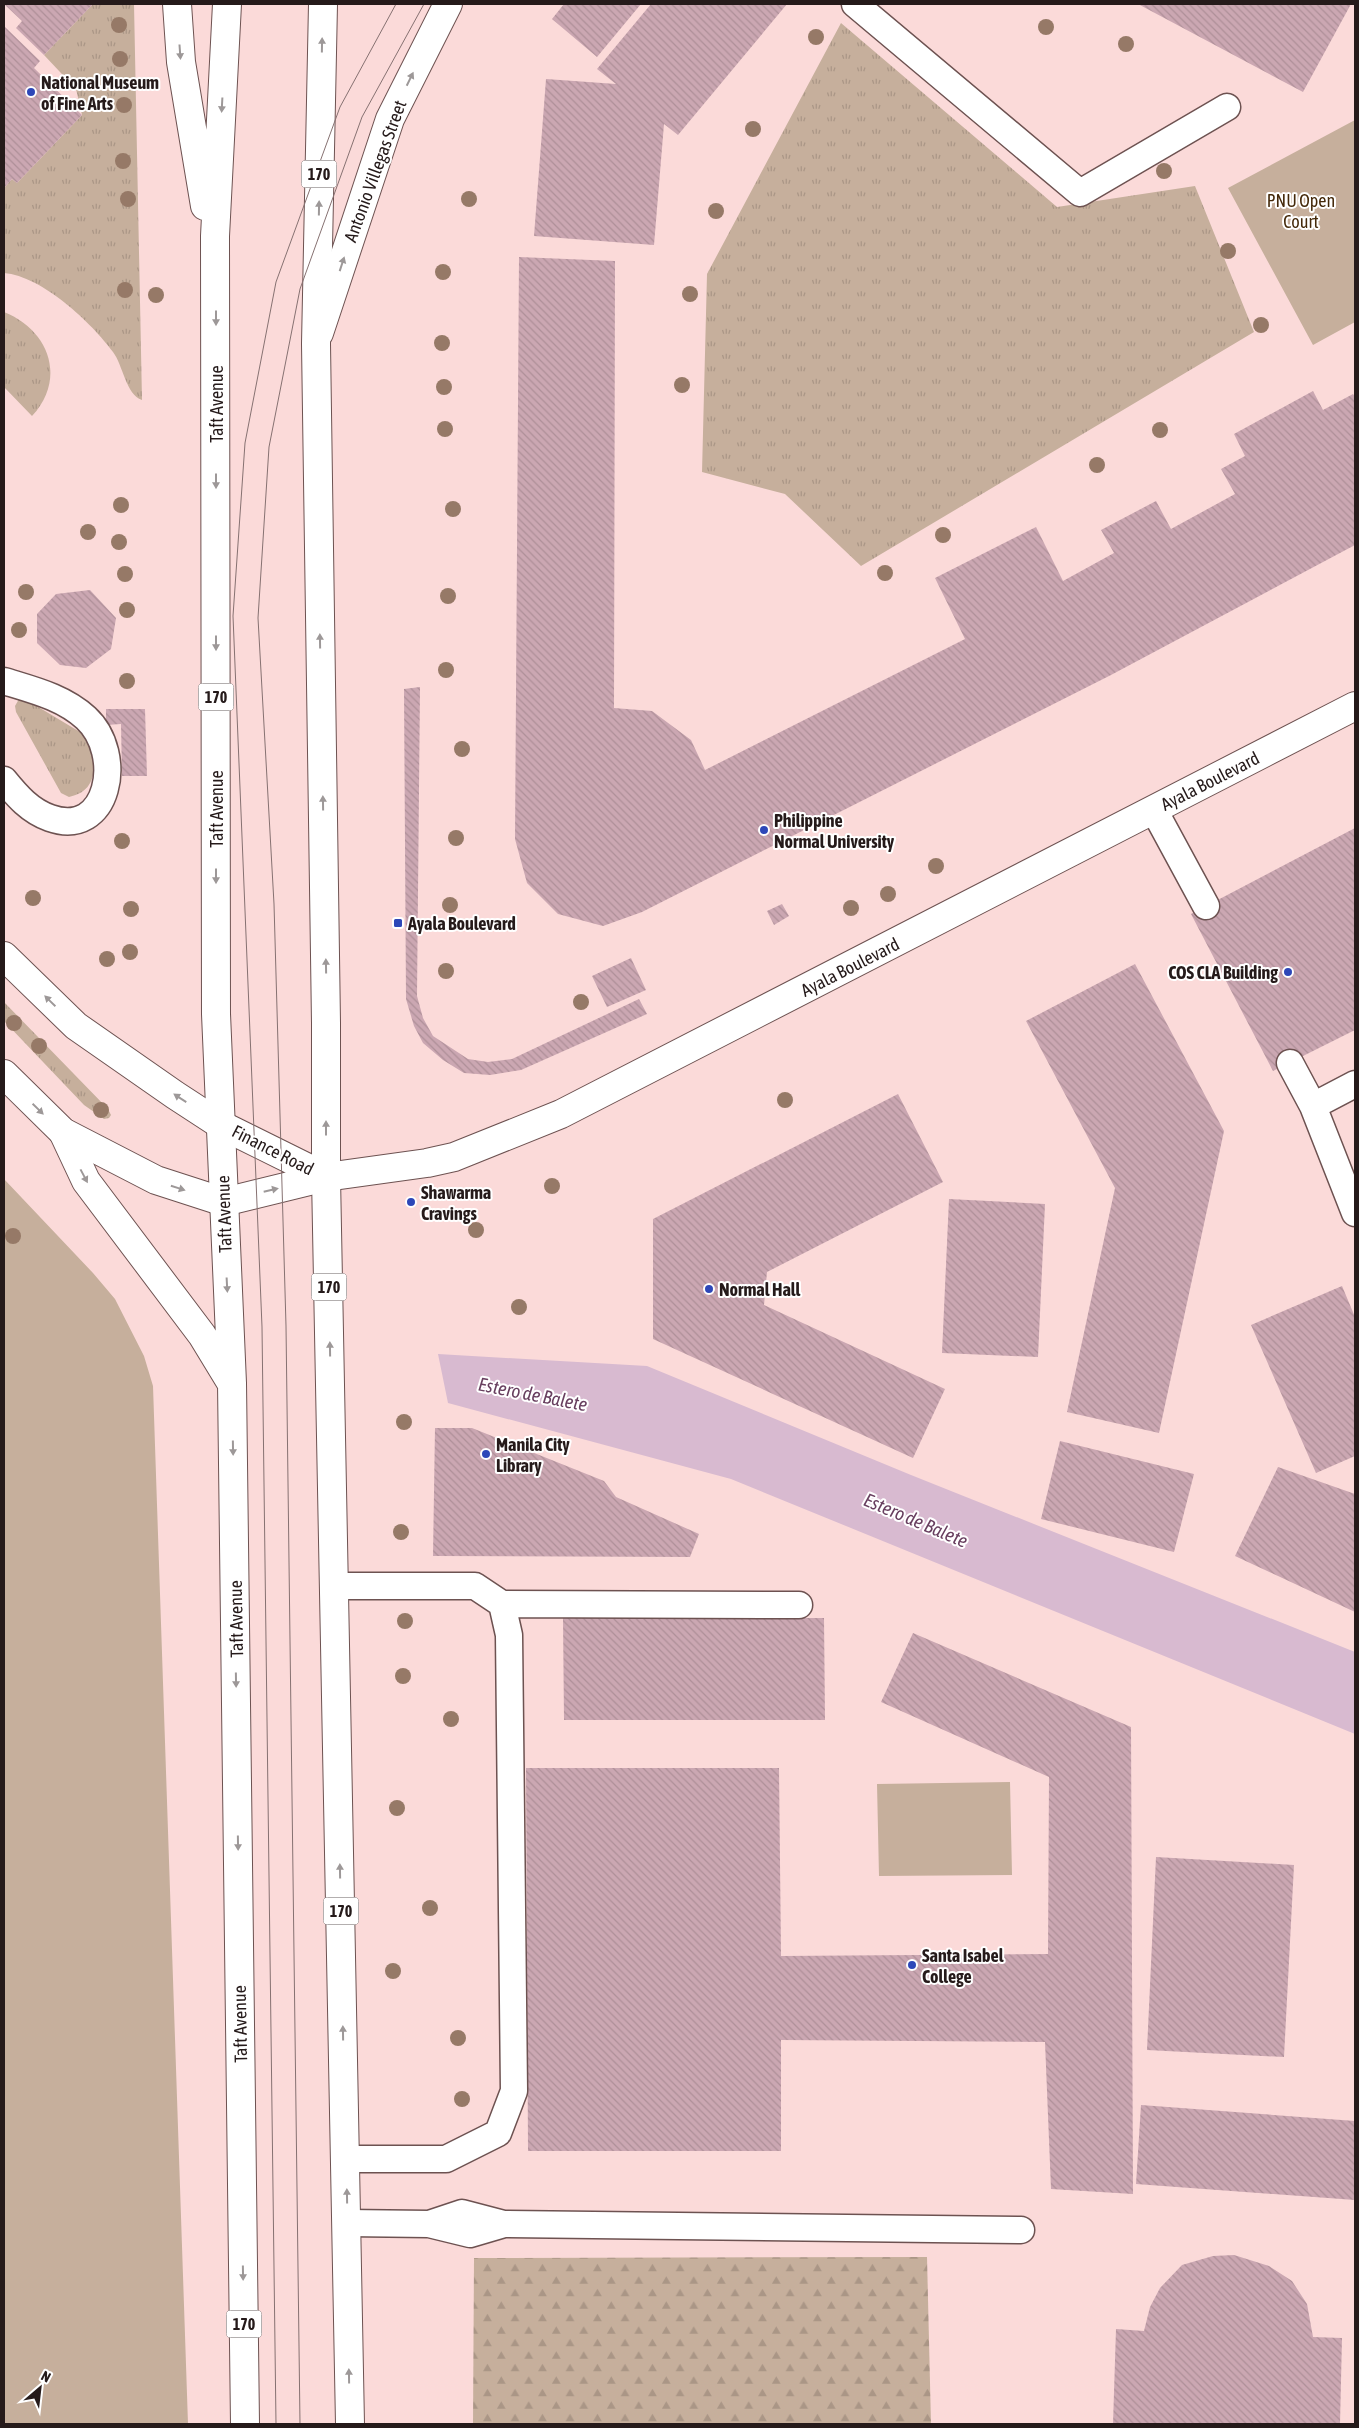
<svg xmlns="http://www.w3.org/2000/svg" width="1359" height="2428" viewBox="0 0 1359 2428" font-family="'Asap Condensed',sans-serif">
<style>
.grass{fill:url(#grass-tufts)}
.forest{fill:url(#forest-firs)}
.park{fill:#c6af9c}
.water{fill:#d8bad0}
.building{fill:url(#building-back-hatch)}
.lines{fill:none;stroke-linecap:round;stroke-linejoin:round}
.lane-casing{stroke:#6d5251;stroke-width:29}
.secondary-casing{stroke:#6d5251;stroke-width:30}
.primary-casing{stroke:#6d5251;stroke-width:30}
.lane{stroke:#fff;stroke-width:26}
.secondary{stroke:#fff;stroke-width:28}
.primary{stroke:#fff;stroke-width:28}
.tram{stroke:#867171;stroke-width:1}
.tree{fill:#967967}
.oneway{fill:#9d9898}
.poi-dot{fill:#2d47b8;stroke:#fff;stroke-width:2}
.labels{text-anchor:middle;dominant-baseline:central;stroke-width:4;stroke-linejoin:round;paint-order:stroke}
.shield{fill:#fff;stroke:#665f5f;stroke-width:1}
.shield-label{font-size:16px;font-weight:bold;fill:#251a1a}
.poi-label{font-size:18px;font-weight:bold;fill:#251a1a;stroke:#fff;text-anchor:start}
.street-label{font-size:18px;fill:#251a1a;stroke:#fff}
.park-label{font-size:18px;fill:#44290a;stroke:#fff}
.water-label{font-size:19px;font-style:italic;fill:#683f5f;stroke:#fff}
</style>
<defs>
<pattern id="grass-tufts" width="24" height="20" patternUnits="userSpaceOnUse" patternTransform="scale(1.25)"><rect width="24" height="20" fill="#c6af9c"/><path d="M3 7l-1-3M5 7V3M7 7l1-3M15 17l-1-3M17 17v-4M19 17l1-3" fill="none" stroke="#aa9686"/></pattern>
<pattern id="forest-firs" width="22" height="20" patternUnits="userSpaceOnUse" patternTransform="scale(1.25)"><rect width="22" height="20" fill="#c6af9c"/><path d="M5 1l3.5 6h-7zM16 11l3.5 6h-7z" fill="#aa9686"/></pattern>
<pattern id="building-back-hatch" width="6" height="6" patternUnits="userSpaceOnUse" patternTransform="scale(1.25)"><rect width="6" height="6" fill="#cba7b2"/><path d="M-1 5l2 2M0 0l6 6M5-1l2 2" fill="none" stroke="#ae8f98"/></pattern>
</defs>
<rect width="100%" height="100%" fill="#fbdad9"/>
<path class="grass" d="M93,4H134L142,400C126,395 123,365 113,352C92,323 42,276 4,273V188L12,179L17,183L82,115L76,89L44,55Z
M841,23L1057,207L1195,186L1254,332L861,566L785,494L702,472L707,274Z
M4,312C49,330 67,378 32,416L4,387Z
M19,699H25L90,738C96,761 100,791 69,797L61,793L16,712L15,706Z
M4,1002L108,1109L111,1115L109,1118L104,1119L84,1105L4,1021Z"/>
<path class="forest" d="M927,2257L931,2424H473L474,2258Z"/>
<path class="park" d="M1355,120V322L1313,345L1228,188Z
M4,1179L93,1273L115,1299L144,1356L153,1386L188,2424H4Z
M1010,1782L1012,1875L879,1876L877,1784Z"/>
<path class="water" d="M438,1354L647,1366L911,1475L1355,1652V1734L731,1479L448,1403Z"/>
<path class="building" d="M4,4H93L44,55L16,28L22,21Z
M564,4H641L597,57L552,19Z
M651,4H787L678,135L664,124L654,245L534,236L546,79L616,84L597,69Z
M1138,4H1351L1303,92Z
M4,26L40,61L34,68L82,115L17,183L12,179L4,188Z
M519,257L615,261L614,708L652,711L691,740L705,770L965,639L935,578L1036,527L1063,581L1114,553L1101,530L1156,501L1171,529L1235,494L1221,469L1245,456L1234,434L1313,391L1323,410L1353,394L1355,397V545L1111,675L642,912L603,926L558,914L527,883L515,839Z
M90,590L116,618L111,649L86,668L60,665L37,643V614L56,594Z
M420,687L417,996L423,1018L433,1036L468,1059L488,1062L512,1059L639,999L647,1014L521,1070L490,1075L464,1073L443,1060L423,1043L414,1026L406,999L404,689Z
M106,709H145L147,776H122L121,724L106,725Z
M1355,828V1030L1273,1071L1191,914Z
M782,904L789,916L774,925L767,911Z
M631,958L646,990L607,1007L592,976Z
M1135,964L1224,1131L1159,1433L1067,1412L1115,1188L1026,1021Z
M898,1094L943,1182L767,1272L764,1305L945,1389L913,1458L653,1339V1219Z
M949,1199L1045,1204L1038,1357L942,1353Z
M1342,1286L1355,1317V1456L1316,1473L1251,1325Z
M435,1428H472L604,1481L616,1497L699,1534L690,1557L433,1556Z
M1060,1441L1194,1474L1174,1552L1041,1519Z
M1278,1467L1355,1494V1612L1235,1556Z
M563,1618H824L825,1720H564Z
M913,1633L1131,1727L1133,2194L1051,2189L1045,2042L781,2040V2151H528L526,1768H779L781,1956L1048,1954L1049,1777L881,1702Z
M1156,1857L1294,1865L1284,2057L1147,2050Z
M1141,2105L1355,2121V2200L1136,2184Z
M1234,2255L1269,2266L1292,2281L1307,2304L1313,2337L1342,2338L1340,2424H1113L1116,2329L1144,2331L1150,2307L1160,2288L1182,2265L1213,2256Z"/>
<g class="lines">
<g class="lane-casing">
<path id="lane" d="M855,4L1080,193L1227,107
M4,681C33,690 63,697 86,718C125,754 109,839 50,818C30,811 17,796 4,780
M1154,810L1206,906
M1290,1063L1313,1106L1355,1084
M1313,1106L1355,1213
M334,1586H475L502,1604L509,1635L514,2091L498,2133L446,2159H346
M502,1604L799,1605
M347,2223L429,2224L470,2234L504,2224
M429,2224L462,2213L504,2224L1021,2230"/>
</g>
<g class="secondary-casing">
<path id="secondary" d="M319,333L390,119L448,4
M4,956L76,1026L175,1095L221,1125L326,1177
M4,1074L63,1132L156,1180L224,1202L326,1177L427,1163L454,1157L561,1114L1355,706"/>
</g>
<g class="primary-casing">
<path id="primary" d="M177,4L181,62L205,206
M227,4L215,236L216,1014L232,1383L245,2424
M323,4L316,344L326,1023V1177L350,2424
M63,1132L86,1181L202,1335L230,1381"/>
</g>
<use href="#lane" class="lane"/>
<use href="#secondary" class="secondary"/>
<use href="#primary" class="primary"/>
<path class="tram" d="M276,2424L262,1327L233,616L245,443L276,282L340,107L396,4
M300,2424L286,1326L274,904L258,618L269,447L300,289L362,117L424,4"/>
</g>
<g class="tree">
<circle cx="119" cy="25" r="8"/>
<circle cx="1046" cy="27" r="8"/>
<circle cx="816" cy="37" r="8"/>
<circle cx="1126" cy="44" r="8"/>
<circle cx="120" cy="59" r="8"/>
<circle cx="124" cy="105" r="8"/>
<circle cx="753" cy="129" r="8"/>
<circle cx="123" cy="161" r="8"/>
<circle cx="1164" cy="171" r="8"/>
<circle cx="128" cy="199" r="8"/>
<circle cx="469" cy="199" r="8"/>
<circle cx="716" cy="211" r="8"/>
<circle cx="1228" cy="251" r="8"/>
<circle cx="443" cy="272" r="8"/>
<circle cx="125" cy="290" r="8"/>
<circle cx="690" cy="294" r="8"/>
<circle cx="156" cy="295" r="8"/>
<circle cx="1261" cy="325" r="8"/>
<circle cx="442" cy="343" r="8"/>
<circle cx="682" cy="385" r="8"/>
<circle cx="444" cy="387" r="8"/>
<circle cx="445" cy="429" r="8"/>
<circle cx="1160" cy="430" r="8"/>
<circle cx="1097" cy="465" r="8"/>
<circle cx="121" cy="505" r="8"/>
<circle cx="453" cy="509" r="8"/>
<circle cx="88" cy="532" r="8"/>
<circle cx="943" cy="535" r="8"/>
<circle cx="119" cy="542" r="8"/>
<circle cx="885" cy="573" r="8"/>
<circle cx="125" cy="574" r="8"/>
<circle cx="26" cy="592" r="8"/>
<circle cx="448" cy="596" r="8"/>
<circle cx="127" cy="610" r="8"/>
<circle cx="19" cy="630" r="8"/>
<circle cx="446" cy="670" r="8"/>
<circle cx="127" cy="681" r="8"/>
<circle cx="462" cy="749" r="8"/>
<circle cx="456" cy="838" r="8"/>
<circle cx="122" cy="841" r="8"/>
<circle cx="936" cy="866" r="8"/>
<circle cx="888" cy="894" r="8"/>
<circle cx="33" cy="898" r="8"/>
<circle cx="450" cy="905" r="8"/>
<circle cx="851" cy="908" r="8"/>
<circle cx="131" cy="909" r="8"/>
<circle cx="130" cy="952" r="8"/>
<circle cx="107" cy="959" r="8"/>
<circle cx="446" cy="971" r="8"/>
<circle cx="581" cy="1002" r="8"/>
<circle cx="14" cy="1023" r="8"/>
<circle cx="39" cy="1046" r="8"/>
<circle cx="785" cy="1100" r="8"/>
<circle cx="101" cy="1110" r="8"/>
<circle cx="552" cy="1186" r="8"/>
<circle cx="476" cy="1230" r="8"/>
<circle cx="13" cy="1236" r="8"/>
<circle cx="519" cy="1307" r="8"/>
<circle cx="404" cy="1422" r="8"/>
<circle cx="401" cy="1532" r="8"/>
<circle cx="405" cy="1621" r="8"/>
<circle cx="403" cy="1676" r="8"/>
<circle cx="451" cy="1719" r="8"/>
<circle cx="397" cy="1808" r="8"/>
<circle cx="430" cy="1908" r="8"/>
<circle cx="393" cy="1971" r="8"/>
<circle cx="458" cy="2038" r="8"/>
<circle cx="462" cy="2099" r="8"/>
</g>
<defs><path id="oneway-solid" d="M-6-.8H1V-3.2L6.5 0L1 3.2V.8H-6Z" transform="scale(1.25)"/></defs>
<g class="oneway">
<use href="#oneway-solid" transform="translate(322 45) rotate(-89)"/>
<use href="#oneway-solid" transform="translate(180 52) rotate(86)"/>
<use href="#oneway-solid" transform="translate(410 79) rotate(-64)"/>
<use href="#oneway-solid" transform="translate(222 105) rotate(93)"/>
<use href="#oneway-solid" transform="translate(319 208) rotate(-89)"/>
<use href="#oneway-solid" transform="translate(342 264) rotate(-72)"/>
<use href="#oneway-solid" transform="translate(216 318) rotate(90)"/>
<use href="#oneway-solid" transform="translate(216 481) rotate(90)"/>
<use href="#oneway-solid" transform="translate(320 641) rotate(-91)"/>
<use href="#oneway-solid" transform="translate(216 643) rotate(90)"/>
<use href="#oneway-solid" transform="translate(323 803) rotate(-91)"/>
<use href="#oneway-solid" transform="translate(216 876) rotate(90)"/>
<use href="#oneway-solid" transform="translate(326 966) rotate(-91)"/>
<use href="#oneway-solid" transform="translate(50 1001) rotate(-136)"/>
<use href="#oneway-solid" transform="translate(180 1098) rotate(-147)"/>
<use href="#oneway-solid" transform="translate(38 1109) rotate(44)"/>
<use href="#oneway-solid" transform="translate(326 1128) rotate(-90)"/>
<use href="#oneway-solid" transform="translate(84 1176) rotate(62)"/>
<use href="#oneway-solid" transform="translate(178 1188) rotate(18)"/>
<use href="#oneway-solid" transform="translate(271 1190) rotate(-13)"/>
<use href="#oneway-solid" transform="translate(227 1285) rotate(87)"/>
<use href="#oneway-solid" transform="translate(330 1349) rotate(-91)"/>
<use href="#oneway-solid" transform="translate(233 1448) rotate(89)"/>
<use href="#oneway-solid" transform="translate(236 1680) rotate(89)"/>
<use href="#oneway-solid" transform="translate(238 1843) rotate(89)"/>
<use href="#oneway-solid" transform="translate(340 1871) rotate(-91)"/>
<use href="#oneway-solid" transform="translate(343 2033) rotate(-91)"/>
<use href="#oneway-solid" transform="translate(347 2196) rotate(-91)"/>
<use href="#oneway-solid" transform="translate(243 2273) rotate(89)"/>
<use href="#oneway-solid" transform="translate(349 2376) rotate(-91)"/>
</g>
<g class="poi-dot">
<circle cx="31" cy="92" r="5"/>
<circle cx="764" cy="830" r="5"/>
<rect x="393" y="918" width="10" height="10" rx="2.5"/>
<circle cx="1288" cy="972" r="5"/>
<circle cx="411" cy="1202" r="5"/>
<circle cx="709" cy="1289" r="5"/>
<circle cx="486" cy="1454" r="5"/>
<circle cx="912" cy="1965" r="5"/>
</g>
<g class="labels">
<g class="shield">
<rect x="301.5" y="160.5" width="35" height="27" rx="4"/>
<rect x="198.5" y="683.5" width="35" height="27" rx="4"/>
<rect x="311.5" y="1273.5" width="35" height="27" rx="4"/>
<rect x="323.5" y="1897.5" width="35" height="27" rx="4"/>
<rect x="226.5" y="2310.5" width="35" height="27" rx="4"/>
</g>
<g class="shield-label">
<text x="319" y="174">170</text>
<text x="216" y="697">170</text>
<text x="329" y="1287">170</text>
<text x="341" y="1911">170</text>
<text x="244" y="2324">170</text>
</g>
<g class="poi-label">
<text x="41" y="82">National Museum<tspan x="41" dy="21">of Fine Arts</tspan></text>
<text x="774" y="820">Philippine<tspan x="774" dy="21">Normal University</tspan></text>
<text x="408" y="923">Ayala Boulevard</text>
<text x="1278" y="972" text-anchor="end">COS CLA Building</text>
<text x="421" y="1192">Shawarma<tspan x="421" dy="21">Cravings</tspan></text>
<text x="719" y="1289">Normal Hall</text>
<text x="496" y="1444">Manila City<tspan x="496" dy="21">Library</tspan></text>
<text x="922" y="1955">Santa Isabel<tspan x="922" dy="21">College</tspan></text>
</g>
<g class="street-label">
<text transform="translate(375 171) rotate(-70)">Antonio Villegas Street</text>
<text transform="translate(216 404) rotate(-90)">Taft Avenue</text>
<text transform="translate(1210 781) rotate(-27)">Ayala Boulevard</text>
<text transform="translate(216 809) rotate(-90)">Taft Avenue</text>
<text transform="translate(850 967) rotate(-27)">Ayala Boulevard</text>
<text transform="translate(273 1150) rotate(27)">Finance Road</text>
<text transform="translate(224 1214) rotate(-92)">Taft Avenue</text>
<text transform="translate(236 1619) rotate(-91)">Taft Avenue</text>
<text transform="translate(240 2024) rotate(-91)">Taft Avenue</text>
</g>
<g class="park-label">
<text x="1301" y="200">PNU Open<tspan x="1301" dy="21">Court</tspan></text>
</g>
<g class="water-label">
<text transform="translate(533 1394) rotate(11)">Estero de Balete</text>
<text transform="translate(916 1520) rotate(23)">Estero de Balete</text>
</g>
</g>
<rect width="1359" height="2428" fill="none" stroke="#251a1a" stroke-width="10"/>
<g transform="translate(40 2388) rotate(28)" stroke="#ffffff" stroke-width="4" paint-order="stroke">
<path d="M0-4L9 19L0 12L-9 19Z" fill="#251a1a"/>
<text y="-8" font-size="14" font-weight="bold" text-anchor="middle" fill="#251a1a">N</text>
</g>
</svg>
